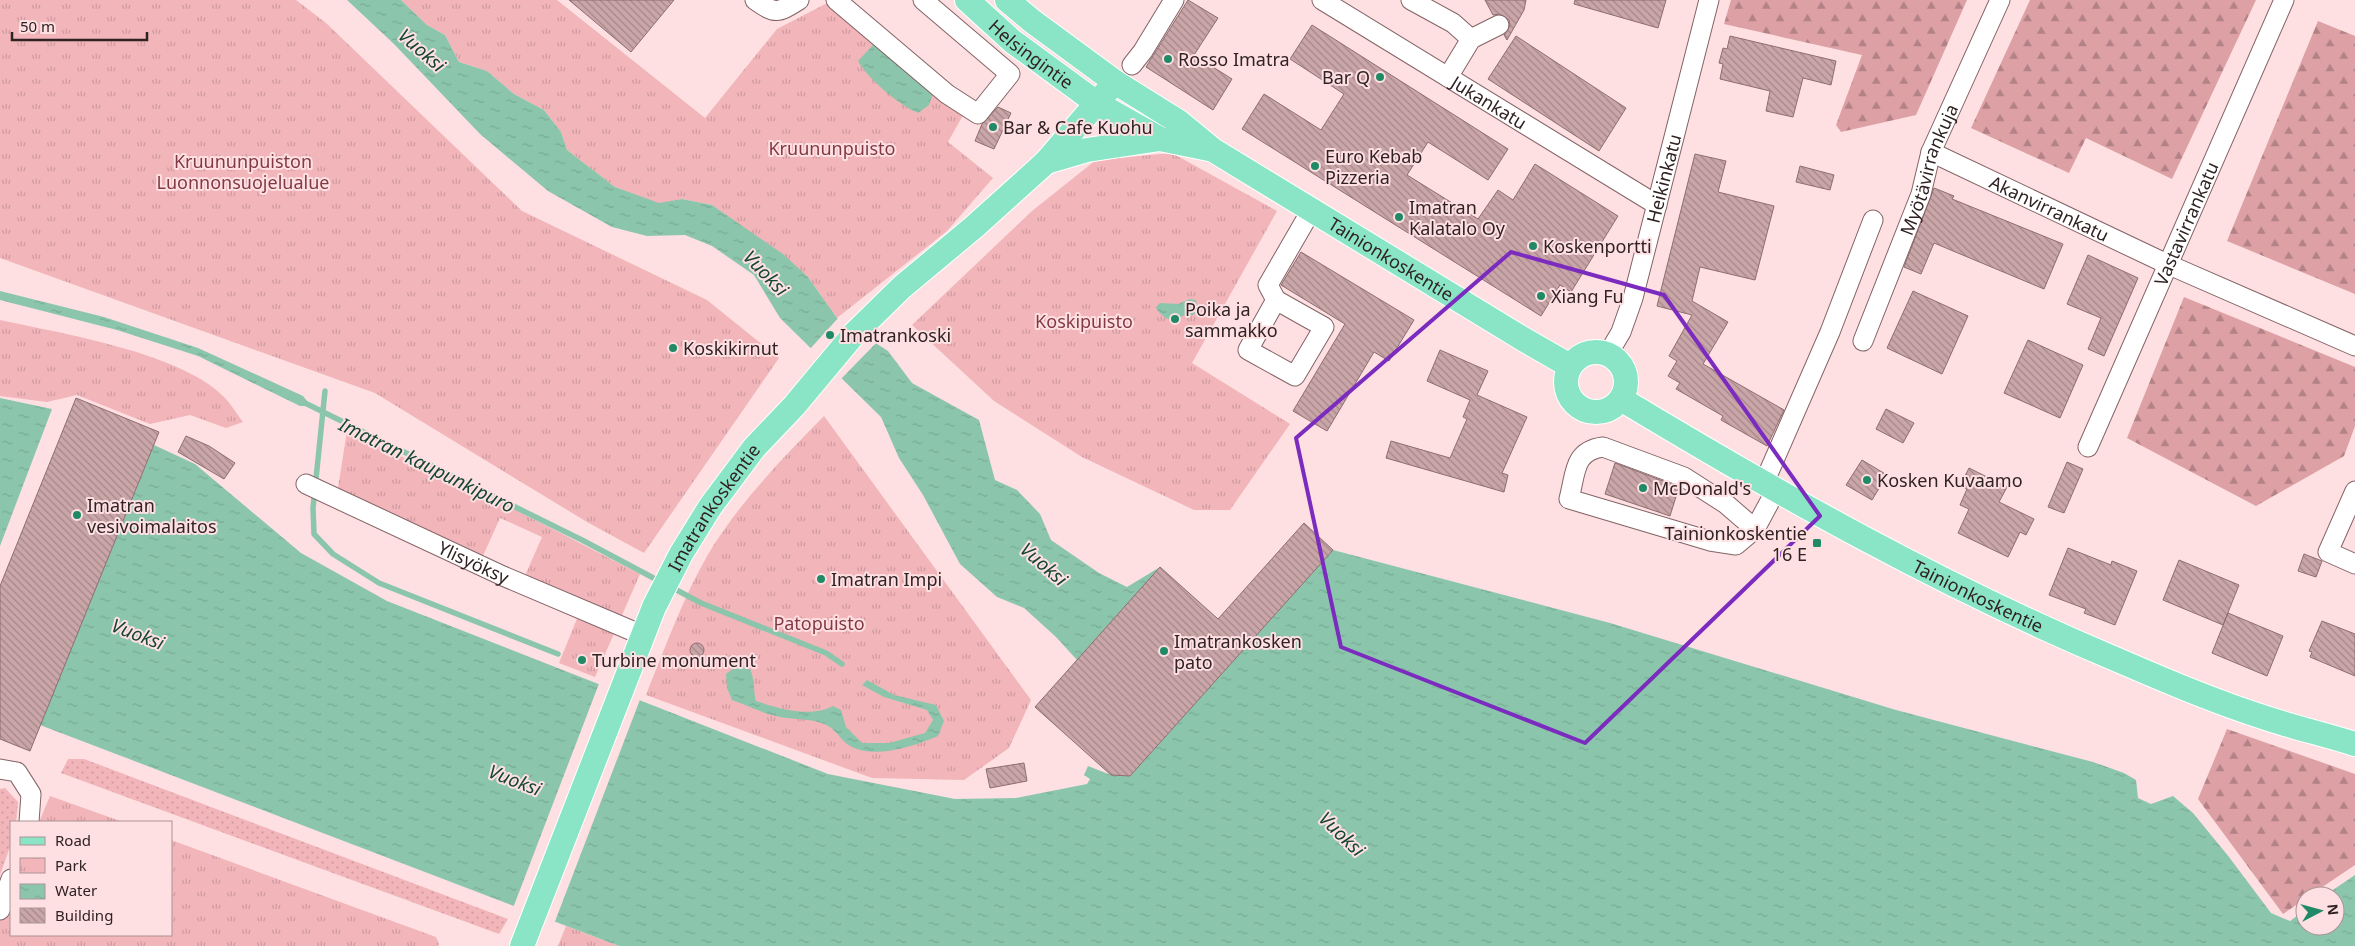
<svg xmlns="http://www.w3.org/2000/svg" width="2355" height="946" viewBox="0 0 2355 946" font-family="'Noto Sans',sans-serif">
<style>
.grass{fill:url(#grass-dots)}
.forest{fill:url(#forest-firs)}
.park{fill:url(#park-tufts)}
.water{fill:url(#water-ripples)}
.pier{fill:#fee0e2}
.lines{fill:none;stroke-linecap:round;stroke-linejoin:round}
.stream{stroke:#8bc6ac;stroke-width:5.5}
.building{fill:url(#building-back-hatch);stroke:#8e6d70}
.minor-casing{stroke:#836366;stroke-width:21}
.major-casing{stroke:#fff;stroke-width:26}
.minor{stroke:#fff;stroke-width:19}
.major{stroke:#89e5c6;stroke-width:24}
.marked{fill:none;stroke:#7b2cbf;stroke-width:4;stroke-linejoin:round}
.poi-dot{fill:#208966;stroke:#fee0e2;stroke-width:2}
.labels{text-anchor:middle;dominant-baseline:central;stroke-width:4;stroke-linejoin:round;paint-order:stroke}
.street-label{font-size:18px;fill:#302223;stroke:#fee0e2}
.poi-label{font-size:18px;fill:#302223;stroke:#fee0e2;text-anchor:start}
.park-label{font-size:18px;fill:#833944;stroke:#fee0e2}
.water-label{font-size:19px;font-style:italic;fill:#154534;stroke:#fee0e2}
</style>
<defs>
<pattern id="grass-dots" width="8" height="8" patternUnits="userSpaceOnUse" patternTransform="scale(1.25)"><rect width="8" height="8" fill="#f1b5ba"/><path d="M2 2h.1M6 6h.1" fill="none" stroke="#cf9ba0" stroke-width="1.8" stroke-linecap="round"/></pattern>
<pattern id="forest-firs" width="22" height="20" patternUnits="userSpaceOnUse" patternTransform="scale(1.25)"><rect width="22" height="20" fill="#dca0a5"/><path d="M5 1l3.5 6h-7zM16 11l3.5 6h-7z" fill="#b38286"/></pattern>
<pattern id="park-tufts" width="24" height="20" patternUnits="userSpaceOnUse" patternTransform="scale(1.25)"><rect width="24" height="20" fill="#f1b5ba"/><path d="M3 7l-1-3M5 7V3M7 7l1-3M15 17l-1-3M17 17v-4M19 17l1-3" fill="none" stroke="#cf9ba0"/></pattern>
<pattern id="water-ripples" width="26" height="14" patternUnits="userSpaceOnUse" patternTransform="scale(1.25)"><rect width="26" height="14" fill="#8bc6ac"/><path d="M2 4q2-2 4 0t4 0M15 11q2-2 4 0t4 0" fill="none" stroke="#78aa94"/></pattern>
<pattern id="building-back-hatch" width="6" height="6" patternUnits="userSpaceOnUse" patternTransform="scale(1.25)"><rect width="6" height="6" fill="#caa6a9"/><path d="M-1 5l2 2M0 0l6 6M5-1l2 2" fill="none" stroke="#a48789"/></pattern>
</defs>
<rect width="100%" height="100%" fill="#fee0e2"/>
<path class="grass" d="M68,759H84L508,919L499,934L61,773Z
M5,788L18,802L16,822H11V844L0,875V789Z"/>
<path class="forest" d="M1731,0H1967L1916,115L1841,132L1836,125L1862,55L1724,24Z
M2030,0H2256L2172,179L2086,138L2069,173L1971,128Z
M2318,21L2355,36V294L2227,241Z
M2184,297L2355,367V426L2344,456L2256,506L2127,438Z
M2227,729L2355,774V865L2309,896H2305V899L2283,914L2198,799Z"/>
<path class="park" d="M0,0H296L326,23L522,211L707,300L779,358L644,553L587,522L375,393L0,258Z
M401,0H557L705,118L777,29L833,0L967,108L948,142L993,178L947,231L837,318L808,277L712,205L682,199L659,204L615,187L567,150L561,132L544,110L514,94L487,71L459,62L445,35L427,25Z
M1172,153L1277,211L1192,363L1290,424L1230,510H1194L1082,457L994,401L912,325L1032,211L1096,160Z
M0,320C60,333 182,353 224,397C231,404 237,414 243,422L226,428L190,415L150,424L77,395L47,402L0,396Z
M824,416L1031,700L1009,748L964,780L872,778L646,695C668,641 690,577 724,530C753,488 789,452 824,416Z
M347,431L510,507L640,574L595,677L559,663L583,604L524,578L542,537L500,518L482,558L338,488Z
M50,796L123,822H39Z
M171,840L436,937L439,944L438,946H0V915L11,888V935H171Z
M566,926L619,946H558Z"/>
<path class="water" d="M347,0H401L427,25L445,35L459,62L487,71L514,94L544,110L561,132L567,150L615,187L659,203L682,199L712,205L783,254L808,277L837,318L888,351L912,383L979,420L995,480L1017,490L1040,514L1051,540L1099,573L1127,587L1160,567L1077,660L1056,637L1024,608L997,597L960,564L923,495L899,458L881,417L780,318L754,275L712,246L685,235L647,236L612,227L548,191L480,134L394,44Z
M873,45L884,50L933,94L929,105L918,113C899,105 868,79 858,61Z
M0,291L104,317L198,348L303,396L311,406H300L198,356L117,330L0,300Z
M1190,299L1196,300L1198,311L1193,315L1182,316L1178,322C1170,322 1158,314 1156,307L1160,303L1178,304Z
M0,398L52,409L0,546Z
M154,445L195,464L301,553L387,601L828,774L955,799L1016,798L1087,784L1090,779L1084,775L1088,766L1111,775L1130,776L1333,550L1610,623L1896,710L2093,762L2124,773L2136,780L2138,798L2151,804L2173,796L2193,813L2229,857L2271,913L2290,921L2305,910V926H2335V896H2324L2355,875V946H619L40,725Z
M738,665L750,669C755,680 753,690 756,701C780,709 810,718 833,706L841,710L846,727L862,743H889L925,733L933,720L927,710L884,697L862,685L867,680L894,695L936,705L944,721L938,736C914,746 877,759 852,747C838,740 838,727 818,722C805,718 790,720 776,716C761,713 747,705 732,700L727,688L726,674Z"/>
<path class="pier" d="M840,316L878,341L840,380L809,350Z
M600,681L641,697L554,924L513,908Z"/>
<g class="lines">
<path class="stream" d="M325,391L313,508L314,534L333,554L379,583L558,654
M305,403L582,540L661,582
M669,586L701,603L826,653L842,664"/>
</g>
<path class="building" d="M569,0H674L631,52Z
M1188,0L1218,18L1194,55L1232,79L1213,110L1146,67Z
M1485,0H1526L1524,10L1507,40L1504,35L1510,26L1509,20L1500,14L1493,15Z
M1575,0H1666L1658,28L1574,4Z
M1312,25L1508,149L1488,180L1428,142L1407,175L1478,219L1498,190L1513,200L1535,164L1618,216L1571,292L1560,285L1541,316L1242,129L1264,94L1321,130L1344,94L1290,59Z
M1516,36L1626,108L1599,151L1488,79Z
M1730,36L1836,61L1831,85L1803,78L1793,117L1766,111L1770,91L1720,79L1723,64L1719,63L1723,48L1727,49Z
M998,107L1011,113L994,149L975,141L982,124Z
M1695,154L1726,161L1718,192L1774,206L1755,280L1700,267L1692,301L1728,322L1703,364L1784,410L1767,446L1721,420L1723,416L1676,389L1680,383L1668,376L1677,361L1669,356L1692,315L1657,306Z
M1800,166L1834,175L1830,190L1796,182Z
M1934,188L1954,196L1952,199L2063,244L2044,289L1934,243L1921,274L1904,267Z
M1301,252L1414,320L1389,361L1374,352L1327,431L1293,411L1345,324L1281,285Z
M2088,255L2138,278L2104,356L2088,349L2101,318L2067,304Z
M1913,291L1968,316L1942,374L1887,348Z
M2028,340L2083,365L2060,418L2004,393Z
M1440,350L1488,371L1477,395L1527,417L1502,473L1508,475L1504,492L1386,458L1391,441L1450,458L1467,419L1463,417L1470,400L1427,381Z
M76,398L159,432L30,751L0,739V586Z
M1886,409L1914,423L1903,443L1876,429Z
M186,436L209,446L235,463L224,479L178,452Z
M1862,460L1887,475L1872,500L1846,485Z
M2067,462L2083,469L2064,513L2048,507Z
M1615,463L1679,487L1670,516L1605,494Z
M1969,468L2007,487L1999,502L2034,519L2026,535L2020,532L2008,557L1958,533L1969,509L1960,505L1967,489L1960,486Z
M1304,523L1333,550L1130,776L1111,775L1035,707L1160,567L1218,619Z
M2068,548L2111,565L2112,561L2137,571L2115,625L2084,613L2086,609L2049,595Z
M2304,554L2322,561L2316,577L2298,571Z
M2179,560L2239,585L2223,625L2163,600Z
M2228,613L2283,636L2267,676L2212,653Z
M2322,621L2355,634V676L2310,657L2312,652L2309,651Z
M690 650a7 7 0 1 1 14 0a7 7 0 1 1-14 0Z
M1024,763L1027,781L990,788L986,769Z"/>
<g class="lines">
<g class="minor-casing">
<g id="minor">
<path d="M755,0C776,15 778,13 799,0"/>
<path d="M836,0L947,94L978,114L1010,74L923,0"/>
<path id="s1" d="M1322,0L1657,205"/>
<path d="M1411,0L1453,23L1471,39"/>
<path d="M1132,65L1143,51L1174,0"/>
<path d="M1448,77L1471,39L1499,25"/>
<path id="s2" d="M1931,152L2167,264L2355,346"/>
<path d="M1276,300L1324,327L1295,376L1248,350L1276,300L1268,285L1312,209"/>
<path id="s3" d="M1863,341L1921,194L1931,152L2000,0"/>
<path id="s4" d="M1608,354L1621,332L1633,298L1709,0"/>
<path id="s5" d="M2088,447L2284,0"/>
<path d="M1764,483L1830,332L1873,220"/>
<path id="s6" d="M306,484L503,576L642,635"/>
<path d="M2355,491L2328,552L2355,564"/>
<path d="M1755,529L1726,504L1684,477L1603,447C1573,451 1576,473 1569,499L1710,541L1736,545L1755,529L1776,490"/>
<path d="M0,769L17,772L31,794L29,822"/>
<path d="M0,910L11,879"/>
</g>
</g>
<g class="major-casing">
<g id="major">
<path id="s7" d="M967,0L1012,41L1098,104L1160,139L1209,149"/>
<path id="s8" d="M1007,0L1032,21L1115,82L1179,122L1213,150L1523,339L1570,366"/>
<path d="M1046,162L1087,150L1160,139"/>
<circle cx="1596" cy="382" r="30"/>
<path id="s9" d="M1621,399C1780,495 1942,586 2113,658C2164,680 2215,702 2269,719C2297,728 2326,735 2355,744"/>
<path id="s10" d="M522,946L654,607L681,554L710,507L754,448L794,406L854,334L902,287L974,227L1045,163L1115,82"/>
</g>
</g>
<use href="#minor" class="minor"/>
<use href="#major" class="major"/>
</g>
<path class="marked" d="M1511,252L1664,295L1820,516L1585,743L1341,647L1296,438Z"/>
<g class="poi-dot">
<circle cx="1168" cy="59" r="5"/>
<circle cx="1380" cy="77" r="5"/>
<circle cx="993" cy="127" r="5"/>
<circle cx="1315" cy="166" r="5"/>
<circle cx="1399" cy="217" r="5"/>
<circle cx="1533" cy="246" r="5"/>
<circle cx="1541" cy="296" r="5"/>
<circle cx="1175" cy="319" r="5"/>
<circle cx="830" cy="335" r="5"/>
<circle cx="673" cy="348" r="5"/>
<circle cx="1867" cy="480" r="5"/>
<circle cx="1643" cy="488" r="5"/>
<circle cx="77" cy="515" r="5"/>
<rect x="1812" y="538" width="10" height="10" rx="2.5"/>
<circle cx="821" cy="579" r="5"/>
<circle cx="1164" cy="651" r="5"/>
<circle cx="582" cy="660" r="5"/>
</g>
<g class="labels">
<g class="street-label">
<text stroke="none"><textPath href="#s7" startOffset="84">Helsingintie</textPath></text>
<text stroke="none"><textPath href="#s1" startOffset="196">Jukankatu</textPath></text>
<text stroke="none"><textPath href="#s3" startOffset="184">Myötävirrankuja</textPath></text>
<text stroke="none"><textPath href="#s4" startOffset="185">Heikinkatu</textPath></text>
<text stroke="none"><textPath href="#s2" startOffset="131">Akanvirrankatu</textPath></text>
<text stroke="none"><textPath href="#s5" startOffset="244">Vastavirrankatu</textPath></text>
<text stroke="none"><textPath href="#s8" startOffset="464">Tainionkoskentie</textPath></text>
<text stroke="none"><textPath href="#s10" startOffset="480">Imatrankoskentie</textPath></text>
<text stroke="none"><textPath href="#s6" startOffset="185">Ylisyöksy</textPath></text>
<text stroke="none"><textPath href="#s9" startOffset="408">Tainionkoskentie</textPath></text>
</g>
<g class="poi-label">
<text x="1178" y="59">Rosso Imatra</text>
<text x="1370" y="77" text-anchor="end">Bar Q</text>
<text x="1003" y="127">Bar &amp; Cafe Kuohu</text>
<text x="1325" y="156">Euro Kebab<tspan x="1325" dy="21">Pizzeria</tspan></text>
<text x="1409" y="207">Imatran<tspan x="1409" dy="21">Kalatalo Oy</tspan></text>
<text x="1543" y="246">Koskenportti</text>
<text x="1551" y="296">Xiang Fu</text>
<text x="1185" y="309">Poika ja<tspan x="1185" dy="21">sammakko</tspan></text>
<text x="840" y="335">Imatrankoski</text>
<text x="683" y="348">Koskikirnut</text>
<text x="1877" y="480">Kosken Kuvaamo</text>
<text x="1653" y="488">McDonald's</text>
<text x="87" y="505">Imatran<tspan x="87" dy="21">vesivoimalaitos</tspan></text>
<text x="1807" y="533" text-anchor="end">Tainionkoskentie<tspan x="1807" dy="21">16 E</tspan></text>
<text x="831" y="579">Imatran Impi</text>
<text x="1174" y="641">Imatrankosken<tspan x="1174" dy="21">pato</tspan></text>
<text x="592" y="660">Turbine monument</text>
</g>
<g class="park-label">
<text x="832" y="148">Kruununpuisto</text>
<text x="243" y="161">Kruununpuiston<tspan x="243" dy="21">Luonnonsuojelualue</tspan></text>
<text x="1084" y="321">Koskipuisto</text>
<text x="819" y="623">Patopuisto</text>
</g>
<g class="water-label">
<text transform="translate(422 50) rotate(41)">Vuoksi</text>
<text transform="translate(766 273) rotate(46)">Vuoksi</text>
<text transform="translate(427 465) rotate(26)">Imatran kaupunkipuro</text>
<text transform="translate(1044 564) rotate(41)">Vuoksi</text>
<text transform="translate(138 634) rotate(21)">Vuoksi</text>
<text transform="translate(515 780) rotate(21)">Vuoksi</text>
<text transform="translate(1342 834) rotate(44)">Vuoksi</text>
</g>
</g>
<rect x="10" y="821" width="162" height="115" fill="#fee0e2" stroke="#ac9496"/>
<rect x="20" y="837" width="25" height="8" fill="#89e5c6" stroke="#ac9496"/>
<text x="55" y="846" font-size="15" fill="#302223">Road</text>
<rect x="20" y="858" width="25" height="15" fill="url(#park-tufts)" stroke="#ac9496"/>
<text x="55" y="871" font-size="15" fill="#302223">Park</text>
<rect x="20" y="884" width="25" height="15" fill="url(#water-ripples)" stroke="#ac9496"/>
<text x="55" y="896" font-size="15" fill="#302223">Water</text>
<rect x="20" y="908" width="25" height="15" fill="url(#building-back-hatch)" stroke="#ac9496"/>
<text x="55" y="921" font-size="15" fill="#302223">Building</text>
<g transform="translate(2320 911) rotate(84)"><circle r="24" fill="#fee0e2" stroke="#ac9496"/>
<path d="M0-4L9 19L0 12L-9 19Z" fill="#208966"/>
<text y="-8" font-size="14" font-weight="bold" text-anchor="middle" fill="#302223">N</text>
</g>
<path d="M12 32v8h135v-8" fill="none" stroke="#302223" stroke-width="2.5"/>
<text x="20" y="32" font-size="15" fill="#302223" stroke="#fee0e2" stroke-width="4" paint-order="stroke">50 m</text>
</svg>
